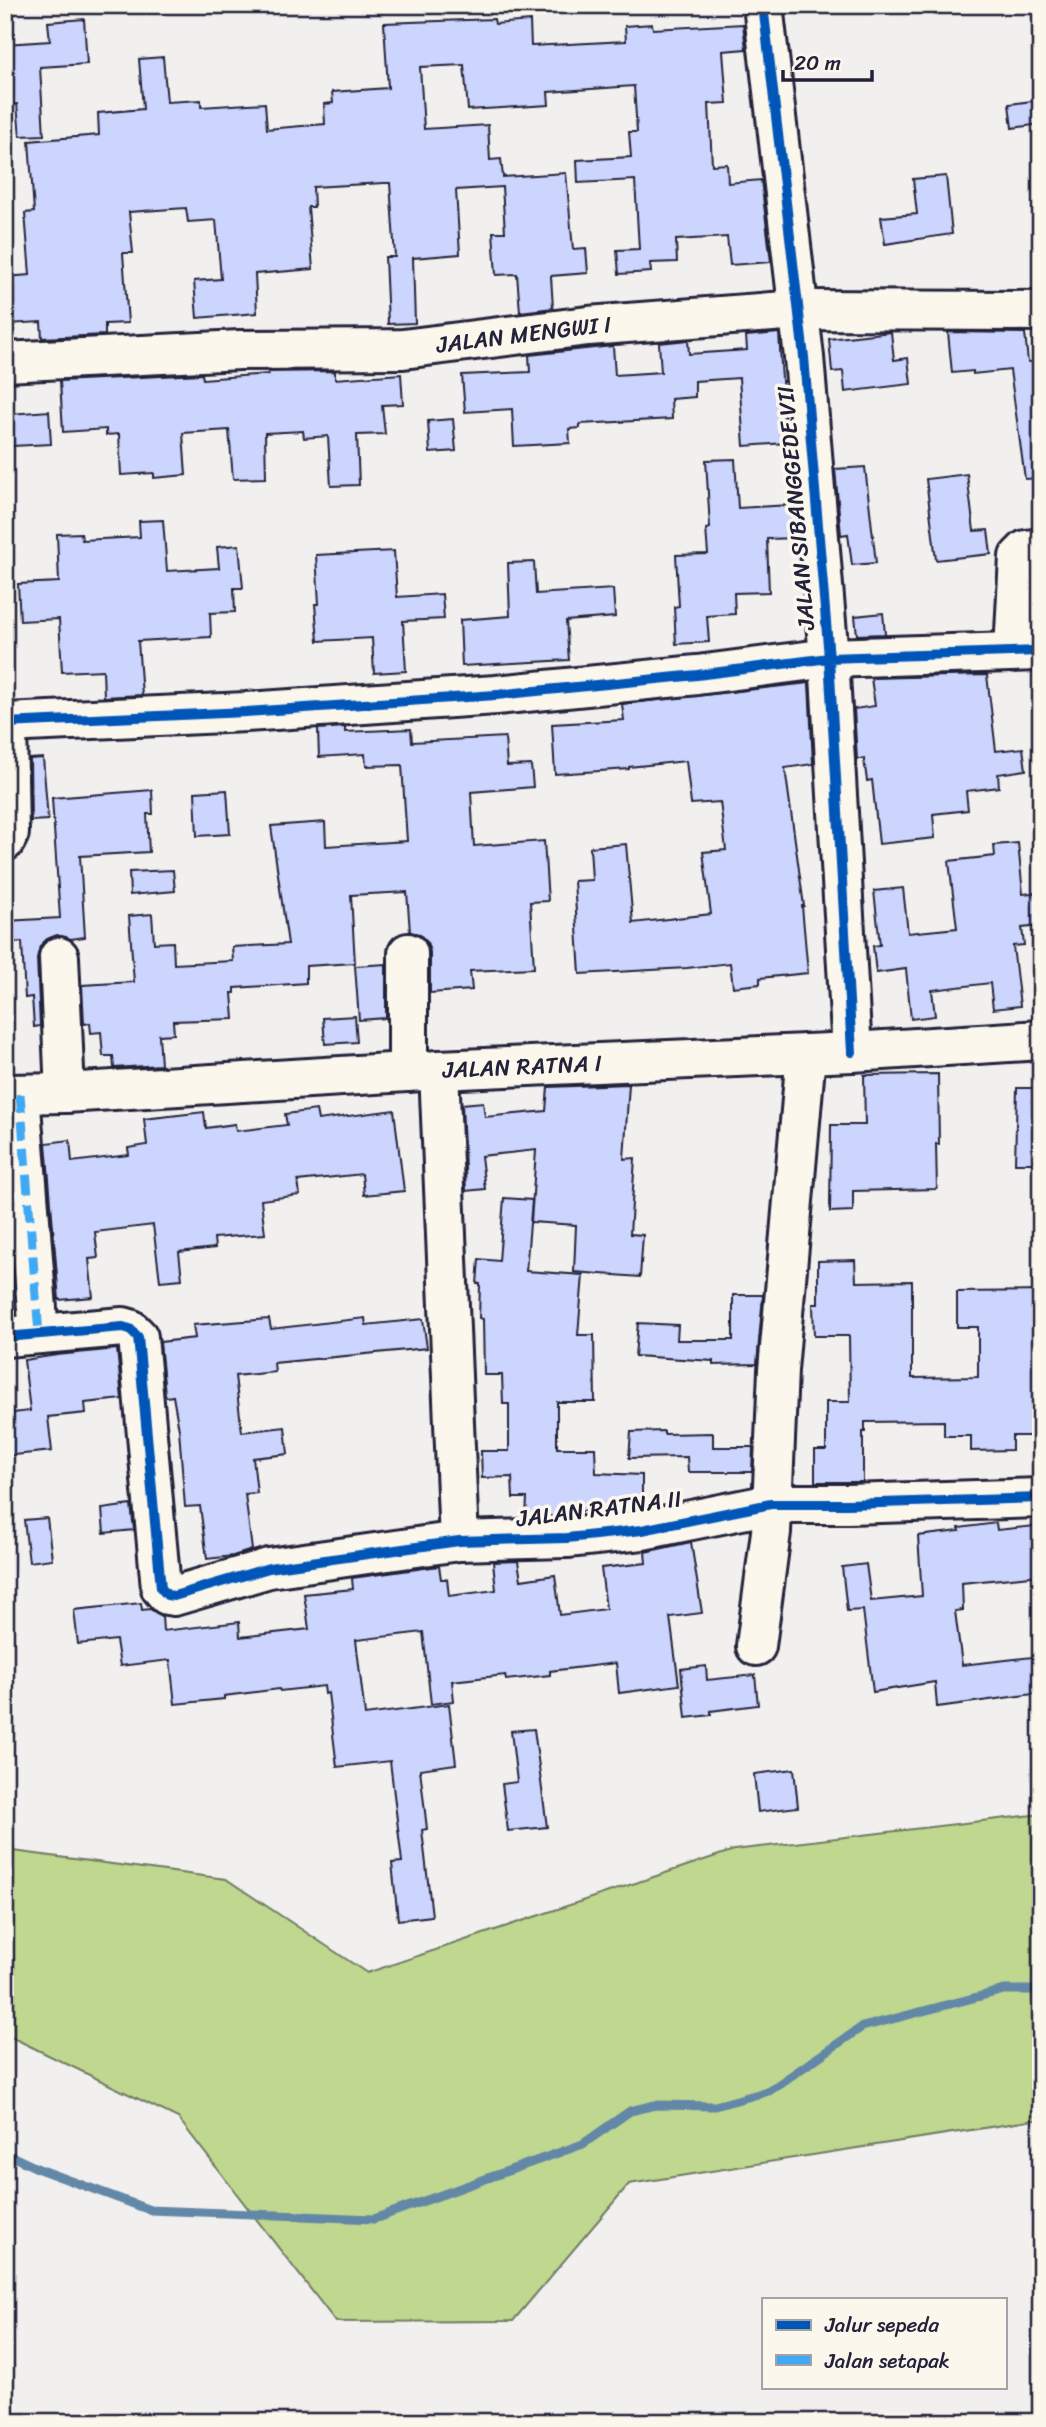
<svg xmlns="http://www.w3.org/2000/svg" width="1046" height="2427" viewBox="0 0 1046 2427" font-family="Sriracha,sans-serif">
<style>
.green{fill:#bfd78e;stroke:#707c64;stroke-width:2}
.lines{fill:none;stroke-linecap:round;stroke-linejoin:round}
.stream{stroke:#6388a7;stroke-width:9}
.building{fill:#ccd5fd;stroke:#22223b;stroke-width:2}
.minor-casing{stroke:#22223b;stroke-width:44}
.minor{stroke:#fbf7ec;stroke-width:38}
.quiet{stroke:#3fa9f5;stroke-width:9;stroke-dasharray:18 9;stroke-linecap:butt}
.cycleway-casing{stroke:#fbf7ec;stroke-width:15}
.cycleway{stroke:#0057b8;stroke-width:10}
.labels{text-anchor:middle;dominant-baseline:central;stroke-width:7;stroke-linejoin:round;paint-order:stroke}
.street-label{font-size:23px;fill:#22223b;stroke:#fbf7ec}
</style>
<rect width="100%" height="100%" fill="#f2f0ef"/>
<filter id="ink" filterUnits="userSpaceOnUse"><feTurbulence type="fractalNoise" baseFrequency=".0143" numOctaves="2"/><feDisplacementMap in="SourceGraphic" scale="14" xChannelSelector="R" yChannelSelector="G"/><feConvolveMatrix kernelMatrix="1 2 1 2 8 2 1 2 1" color-interpolation-filters="sRGB"/></filter>
<g filter="url(#ink)">
<path class="green" d="M1041,1814V2119L629,2184L513,2321L336,2322L178,2118L5,2034V1850L226,1879L367,1973L734,1850Z"/>
<g class="lines">
<path class="stream" d="M5,2153L39,2169L150,2210L374,2219L583,2144L630,2111L655,2105L715,2106L769,2091L862,2027L1004,1990H1041"/>
</g>
<path class="building" d="M84,19L87,64L40,67L44,135L20,136L17,104L5,105V44L50,41L48,22Z
M494,19L495,24L530,21L531,46L626,41L625,26L652,24L653,29L743,24L746,49L723,51L727,103L709,104L712,165L727,164L728,183L761,180L771,262L730,265L727,237L676,240L677,262L650,263L651,272L619,274L617,250L639,249L635,180L578,183L577,160L631,157L629,132H637L634,86L548,92L549,105L468,110L464,65L420,67L424,129L488,125L490,160L501,159L503,177L566,173L573,249L586,248L588,273L551,276L553,308L520,312L517,274L496,275L493,232H505L502,187L456,190L460,254L413,258L415,323L388,324L385,257H395L390,183H384L313,187L314,207H308L313,269L255,274L257,313L197,318L194,281L221,279L216,220L188,222L186,208L129,212L133,253H123L128,323L105,324V335L42,338L41,322L8,324L5,277L30,275L25,213L34,212L29,141L99,135L98,113L143,109L139,59L163,57L167,102L201,100V107L265,103L267,129L325,124L324,104L333,103L332,92L388,88L384,23Z
M1041,100V124L1012,128L1009,104Z
M946,176L952,234L885,244L881,217L917,214L913,179Z
M891,332L894,360L908,358L911,384L845,392L843,371L832,372L829,339Z
M948,332L1025,333L1028,362L1041,361V478L1025,479L1010,370L973,374V371L952,373Z
M779,333L786,443L744,446L739,378L695,381V397L671,399L672,419L580,424V428L569,429L570,443L514,446L512,409L465,412L462,375L530,372L529,355L613,346L615,375L661,372L659,343L688,340L689,354L747,350L746,336Z
M335,371V379L401,374L403,404L382,405L385,434L357,435L359,485L331,486L328,436L304,438L303,431L265,433L266,478L233,479L229,430L183,433L186,475L154,478V473L121,475L119,434L106,435V429L63,432L60,381L202,374L203,379L268,374V372Z
M49,411L51,444L12,446L10,414Z
M453,419L456,451L430,453L428,421Z
M735,459L738,508L791,505L788,472H792L797,538L767,539L769,592L734,593L735,614L707,616L709,642L676,644L674,607L679,606L676,555L708,554L706,529L710,528L706,460Z
M865,467L876,563L852,565L848,534L841,535L835,469Z
M967,474L974,531L988,530L991,554L936,560L926,479Z
M163,520L167,571L219,568L217,547L239,545L243,588H234L235,612L210,613L211,637L138,641L142,695L104,697L103,670L62,672L59,619L20,621L18,584L59,582L57,534L81,533L82,540L140,537L139,521Z
M394,551L397,597L442,594L444,619L403,621L406,671L374,673L372,638L318,641L315,604H319L316,555Z
M534,562L536,594L613,589L615,617L566,621L569,660L462,666L460,620L510,616L508,563Z
M883,613L885,634L857,635L855,616Z
M987,675L996,751L1023,748L1026,770L998,774L999,787L966,791L968,810L933,814L935,838L879,844L872,780L867,781L864,759H857L854,709L875,706L871,678Z
M809,683L813,764L785,768L804,906H802L808,973L760,978V984L733,987L730,963L687,968L580,974L574,881L592,880L590,847L626,844L633,923L711,914L703,852L726,850L720,802L691,804L686,761L629,767V769L555,774L552,724L624,720L622,704Z
M345,727V732L411,729L412,742L505,737L507,766L531,765L533,787L471,792L474,846L544,841L548,901L530,902L534,968L470,971L472,990L430,993V952L427,942L419,934L410,932L407,892L351,895L355,963L306,966V983L235,988V993H232L234,1019L173,1021L174,1034L159,1035L161,1065L114,1068L113,1056H103L101,1032L91,1033L90,1023L84,1024L82,985L134,982L129,916L152,914L154,943L173,942L174,964L233,961L232,947L288,944L271,826L325,822L326,846L407,841L402,765L366,766L365,754L319,757L318,729Z
M43,758L48,820L31,821L30,759Z
M152,790L153,814H147L149,852L80,856L85,937L71,939L57,935L47,939L40,946L37,958L40,1026L34,1027L32,997L25,998L22,942L5,943V921L60,918L52,798Z
M227,790L230,834L197,836L195,792Z
M1018,843L1023,894L1041,892V926L1022,928L1024,945L1013,946L1020,1006L993,1009L990,983L932,990L935,1016L911,1019L906,969L876,973L873,946L880,945L874,891L903,888L908,933L957,928L949,861L995,856L994,845Z
M173,870L175,891L130,895L129,872Z
M386,964V1018L359,1020L355,966Z
M355,1016L357,1042L325,1044L323,1018Z
M938,1074L939,1144H936L937,1189L853,1191V1211L830,1212L831,1125H865L864,1075Z
M629,1084L624,1159L635,1158L630,1234L643,1235L640,1277L574,1272L576,1225L531,1222L536,1150L481,1156L485,1189L466,1191L462,1104L483,1102L485,1117L546,1111L548,1087Z
M1017,1088H1040L1041,1163H1015Z
M316,1110L318,1120L394,1110L404,1191L364,1195L362,1174L298,1181L300,1195L261,1200L265,1234L214,1238L215,1248L179,1252L182,1279L160,1281L153,1225L95,1232L98,1258L89,1259L93,1297L59,1300L46,1143L70,1140L72,1162L129,1155L128,1148L147,1145L144,1119L204,1112L206,1128L235,1124L236,1131L287,1125L285,1114Z
M5,1185L10,1249L9,1236H5Z
M504,1198L532,1200L526,1271L583,1275L578,1335H594L595,1402H557V1448H595L596,1473L642,1475V1508L580,1511L581,1515L566,1516L526,1517L527,1498H513L512,1477L482,1478L481,1451H509V1404H503L502,1375H484L483,1319L479,1318L480,1284H477L479,1259L499,1261Z
M855,1260L856,1282L912,1281V1378L978,1377V1327H957V1292L1041,1291V1436H1012V1450L971,1451V1436H944V1421L865,1422V1432H863V1482H815V1450H826V1402H850L849,1336H814L813,1304H818V1261Z
M733,1295H763L757,1364L713,1365V1361L635,1356L638,1323L678,1325L677,1340H733Z
M365,1318L366,1325L423,1319L427,1348L274,1363L275,1372L235,1376L242,1432L285,1427L288,1454L253,1458L257,1493L245,1494L252,1550L233,1556L207,1559L200,1506L185,1507L179,1430L173,1396L167,1397L165,1394L160,1342L195,1338L193,1325L269,1319L271,1329Z
M117,1349L122,1399L85,1403L86,1413L48,1417L52,1451L5,1456V1414L30,1411L24,1360L57,1355Z
M664,1431V1434L713,1433V1447H753L752,1472H688L687,1457L629,1458L631,1432Z
M131,1505L134,1530L104,1533L102,1509Z
M47,1518L52,1559L29,1562L24,1520Z
M996,1523L997,1530L1035,1526L1041,1575L962,1583L963,1610L955,1611L962,1665L1041,1656V1693L937,1707L935,1682L873,1692L863,1610L847,1611L842,1567L866,1564L871,1601L922,1596L918,1536L960,1531L959,1528Z
M691,1542L702,1613L670,1617L679,1685L619,1693L616,1663L550,1671V1675L506,1680L505,1675L452,1681L454,1701L431,1704L423,1632L356,1640L365,1715L449,1704L456,1764L420,1769L427,1829L422,1830L432,1916L398,1920L392,1863L402,1862L390,1761L337,1767L328,1693L325,1694L324,1686L280,1691L279,1689L224,1696V1699L175,1704L170,1660L120,1666L116,1640L78,1644L74,1610L141,1603L142,1610L150,1609L162,1616L163,1631L239,1622L240,1637L309,1629L304,1594L353,1589L352,1578L439,1566L441,1579H447L449,1596L496,1590L493,1562L518,1561L521,1580L555,1575L560,1615L606,1609L601,1568L646,1563L645,1552Z
M706,1666L707,1680L755,1675L758,1705L711,1711V1715L686,1718L681,1669Z
M534,1729L547,1827L508,1831L502,1784L517,1782L511,1731Z
M794,1769L798,1807L758,1812L754,1774Z"/>
<g class="lines">
<g class="minor-casing">
<g id="minor">
<path d="M763,5L804,357L829,658L852,1052"/>
<path id="s1" d="M5,362L240,350L403,349L588,326L799,310L1041,311"/>
<path d="M1014,651L1019,557L1026,550L1041,548"/>
<path d="M5,723L246,712L496,695L697,675L829,658L1041,651"/>
<path d="M5,841L9,833L7,723"/>
<path d="M408,953V1072"/>
<path d="M59,957L65,1093"/>
<path d="M439,1070L459,1541"/>
<path id="s2" d="M5,1094L65,1093L439,1070L852,1052L1041,1040"/>
<path d="M20,1094L39,1334"/>
<path d="M5,1337L123,1327L130,1329L138,1337L161,1588L167,1595L174,1596L269,1568L459,1541L567,1538L642,1530L771,1504H848L1041,1498"/>
<path d="M756,1646L771,1532L778,1370L806,1054"/>
</g>
</g>
<use href="#minor" class="minor"/>
<path class="quiet" d="M20,1094L39,1334"/>
<g class="cycleway-casing">
<path id="cycleway" d="M763,5L804,357L829,658L852,1052
M5,723L246,712L496,695L697,675L829,658L1041,651
M5,1337L123,1327L130,1329L138,1337L161,1588L167,1595L174,1596L269,1568L459,1541L567,1538L642,1530L771,1504H848L1041,1498"/>
</g>
<use href="#cycleway" class="cycleway"/>
</g>
</g>
<g class="labels">
<g class="street-label">
<text stroke="none"><textPath href="#s1" startOffset="520">JALAN MENGWI I</textPath></text>
<text transform="translate(796 508) rotate(-95)">JALAN SIBANGGEDE VII</text>
<text stroke="none"><textPath href="#s2" startOffset="518">JALAN RATNA I</textPath></text>
<text transform="translate(599 1509) rotate(-7)">JALAN RATNA II</text>
</g>
</g>
<rect width="1046" height="2427" fill="none" stroke="#fbf7ec" stroke-width="28"/>
<rect x="14" y="14" width="1018" height="2399" fill="none" stroke="#22223b" stroke-width="2.5" filter="url(#ink)"/>
<rect x="762" y="2298" width="245" height="91" fill="#fbf7ec" stroke="#a4a2a5" stroke-width="2"/>
<rect x="776" y="2320" width="35" height="10" fill="#0057b8" stroke="#a4a2a5" stroke-width="2"/>
<text x="825" y="2332" font-size="21" fill="#22223b">Jalur sepeda</text>
<rect x="776" y="2355" width="35" height="10" fill="#3fa9f5" stroke="#a4a2a5" stroke-width="2"/>
<text x="825" y="2368" font-size="21" fill="#22223b">Jalan setapak</text>
<path d="M783 70v10h89v-10" fill="none" stroke="#22223b" stroke-width="3.5"/>
<text x="794" y="70" font-size="21" fill="#22223b" stroke="#fbf7ec" stroke-width="5" paint-order="stroke">20 m</text>
</svg>
